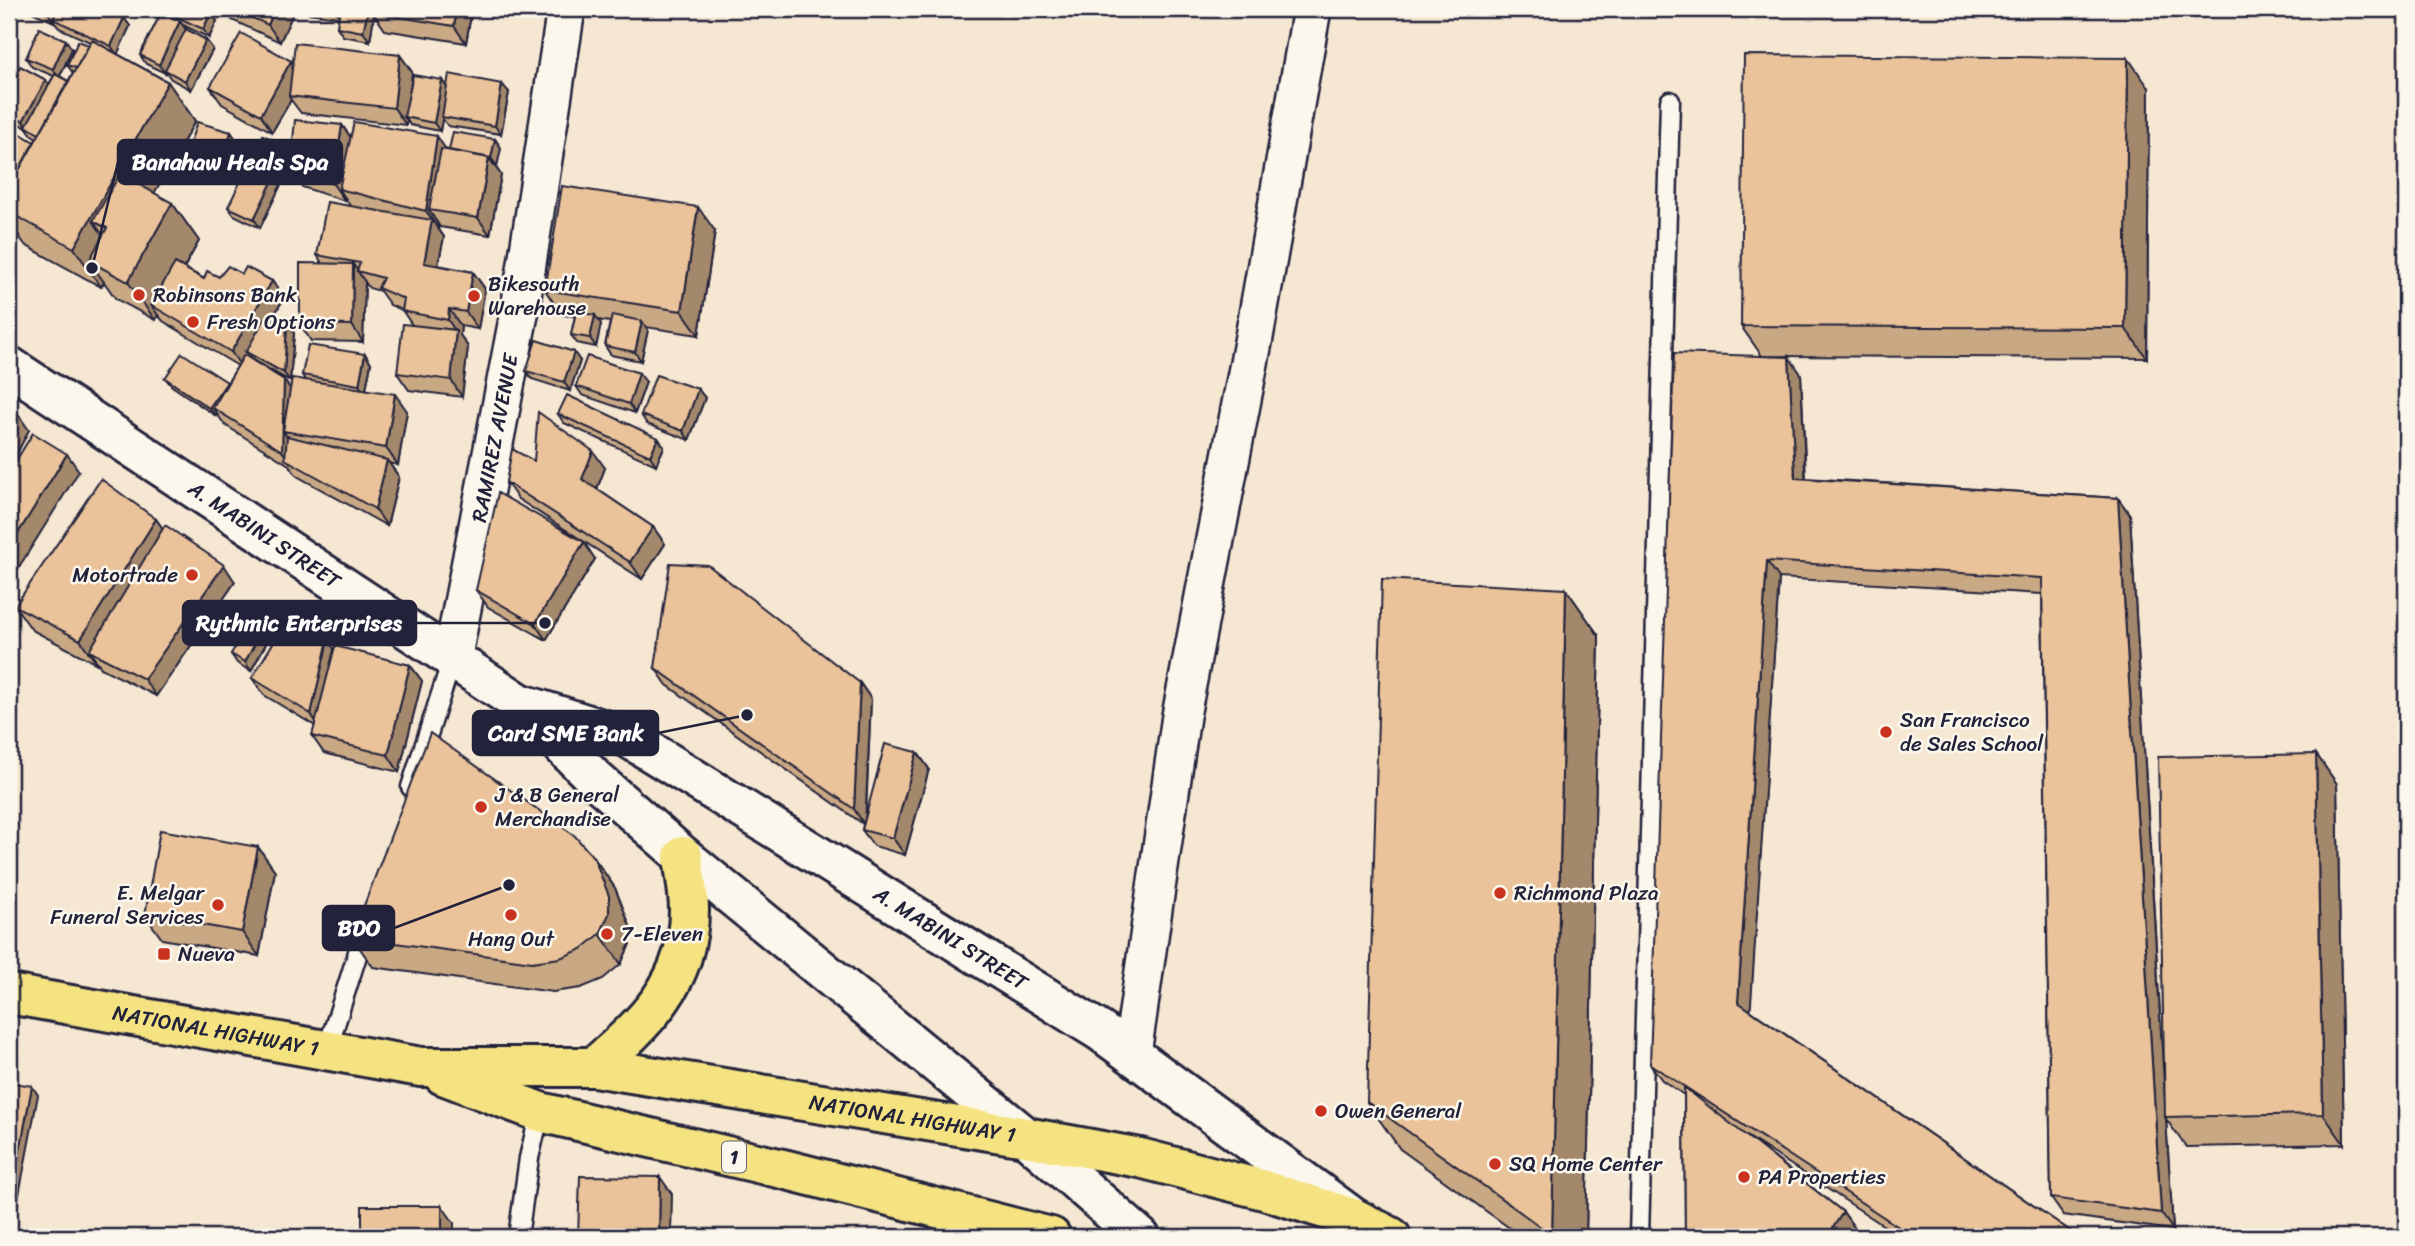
<svg xmlns="http://www.w3.org/2000/svg" width="2415" height="1246" viewBox="0 0 2415 1246" font-family="Sriracha,sans-serif">
<style>
.lines{fill:none;stroke-linecap:round;stroke-linejoin:round}
.lane-casing{stroke:#22223b;stroke-width:23}
.street-casing{stroke:#22223b;stroke-width:42}
.secondary-casing{stroke:#22223b;stroke-width:44}
.highway-casing{stroke:#22223b;stroke-width:44}
.lane{stroke:#fbf7ec;stroke-width:18}
.street{stroke:#fbf7ec;stroke-width:37}
.secondary{stroke:#fbf7ec;stroke-width:38}
.highway{stroke:#f5e382;stroke-width:38}
.wall{fill:#c9a884;stroke:#22223b;stroke-width:2}
.shaded-wall{fill:#a4886c;stroke:#22223b;stroke-width:2}
.building{fill:#eac39a;stroke:#22223b;stroke-width:2}
.poi-dot{fill:#c8321e;stroke:#fbf7ec;stroke-width:2.5}
.labels{text-anchor:middle;dominant-baseline:central;stroke-width:5;stroke-linejoin:round;paint-order:stroke}
.shield{fill:#fbf7ec;stroke:#636270;stroke-width:2}
.shield-label{font-size:19px;font-weight:bold;fill:#22223b}
.poi-label{font-size:21px;fill:#22223b;stroke:#fbf7ec;text-anchor:start}
.street-label{font-size:21px;fill:#22223b;stroke:#fbf7ec}
.leader{fill:none;stroke:#22223b;stroke-width:2.5}
.callout-dot{fill:#22223b;stroke:#fbf7ec;stroke-width:2.5}
.callout{fill:#22223b;stroke:#22223b;stroke-width:2.5}
.callout-label{font-size:23px;text-anchor:middle;font-weight:bold;fill:#fff}
</style>
<rect width="100%" height="100%" fill="#f6e7d3"/>
<filter id="ink" filterUnits="userSpaceOnUse"><feTurbulence type="fractalNoise" baseFrequency=".0143" numOctaves="2"/><feDisplacementMap in="SourceGraphic" scale="14" xChannelSelector="R" yChannelSelector="G"/><feConvolveMatrix kernelMatrix="1 2 1 2 8 2 1 2 1" color-interpolation-filters="sRGB"/></filter>
<g filter="url(#ink)">
<g class="lines">
<g class="lane-casing">
<path id="lane" d="M411,787L452,660
M327,1050L366,927
M518,1237L529,1158L540,1112
M1639,1237L1670,101"/>
</g>
<g class="street-casing">
<g id="street">
<path id="s1" d="M452,660L520,309L566,9"/>
<path d="M1132,1054L1181,716L1254,337L1312,9"/>
</g>
</g>
<g class="secondary-casing">
<g id="secondary">
<path id="s2" d="M9,366L521,704L596,780L683,856L1026,1137L1140,1237"/>
<path id="s3" d="M525,705L627,737L1100,1031L1351,1216"/>
</g>
</g>
<g class="highway-casing">
<g id="highway">
<path id="s4" d="M9,994L421,1067H594L1026,1137L1140,1158L1264,1190L1356,1219L1391,1237"/>
<path d="M594,1067C645,1023 689,983 689,910C689,893 685,874 683,856"/>
<path d="M443,1075L540,1112L787,1170L1051,1237"/>
</g>
</g>
<use href="#lane" class="lane"/>
<use href="#street" class="street"/>
<use href="#secondary" class="secondary"/>
<use href="#highway" class="highway"/>
</g>
<path class="wall" d="M29,9H104L124,18L130,26L117,54L168,82L195,121L154,193L172,203L199,241L184,268L204,279L242,274L272,281L284,298L271,320L294,333L290,381L253,360L250,357L249,358L284,380L290,389L305,380L302,375L365,354L371,363L366,389L407,411L398,465L389,463L399,477L387,526L297,476L289,465L225,425L217,414L216,416L172,386L165,378L227,383L238,366L163,321L158,315L155,320L116,299L104,282L101,287L25,245L19,236L10,250L9,249V127L34,142L37,138L32,135L27,128L9,119V88L49,84L54,76L32,67L26,58L72,49L60,76L68,81L73,73L67,65L89,45L90,42L59,28L54,22L30,11Z
M118,9H139L136,15Z
M148,9H203L217,21L209,38L183,25L186,30L206,40L213,49L191,90L171,79L166,72L165,73L146,64L140,55L160,15Z
M212,9H295L280,42L232,20L225,9L223,14Z
M305,9H472L466,43L385,30L374,14L370,41L343,36L337,27L339,17L308,13Z
M400,55L412,72L411,85L442,80L447,88L509,92L501,134L448,126L442,118L440,131L410,125L407,120L406,125L301,113L291,100L272,132L222,104L210,87L293,63Z
M2149,88L2147,358L1762,356L1741,326Z
M342,125L351,138L449,150L495,139L501,148L497,166H495L501,175L490,235L440,227L438,224V228L444,237L438,265L473,272L485,289L478,329L461,326L460,335L468,347L462,397L409,390L397,373L412,325L402,310L390,305L380,291L369,288L365,282L363,342L311,341L300,324L322,263L317,255L350,206L346,199L345,201L302,187L290,171V165L260,228L234,215L228,207L292,151Z
M231,132L237,141L226,175L192,164L186,155Z
M715,231L699,335L646,327L648,330L641,361L611,355L605,346L610,322L598,320L601,324L596,347L577,343L571,335L575,316L562,315L545,290Z
M580,361L570,391L532,379L526,371Z
M1801,374L1806,478L2118,498L2130,515L2164,1079L2316,754L2337,784L2344,1144L2186,1147L2166,1119L2173,1230L2063,1215L2051,1198L2042,594L1779,578L1750,1010L2079,1237H1901L1747,1136L1843,1212L1861,1237H1685L1684,1095L1662,1080L1650,1064Z
M646,382L635,413L582,395L576,386Z
M698,389L705,398L689,440L647,424L641,415Z
M558,414L658,438L664,447L656,465L564,423Z
M534,461L605,468L597,489L653,527L665,544L642,579L518,499L506,482Z
M156,519L163,529L235,582L156,696L101,668L98,663L97,664L32,630L15,606Z
M595,559L546,640L488,607L476,590Z
M1566,589L1599,636L1586,1237H1522L1400,1149L1367,1102Z
M275,627L251,671L237,663L231,654Z
M334,649L410,665L422,681L399,772L324,753L312,736L315,726L264,695L252,678Z
M655,668L860,683L871,699L866,815L917,752L929,769L905,855L874,846L862,830L863,824L667,685Z
M258,847L275,871L259,956L162,939L145,915Z
M594,858L615,888L630,926V944L621,964L603,979L581,988L553,992L373,967L352,937Z"/>
<path class="shaded-wall" d="M9,9L17,20L9,37Z
M50,9H60L53,19L54,22L48,13Z
M132,9H139L136,15Z
M275,9H295L280,42L268,25Z
M334,9H341L340,17Z
M368,9H375L370,41L363,32Z
M457,9H472L466,43L454,26Z
M211,13L217,21L209,38L203,29Z
M124,18L130,26L117,55L111,46Z
M180,21L186,30L165,73L159,65Z
M66,40L72,49L59,78L53,69Z
M206,40L213,49L191,90L185,81Z
M400,55L412,72L407,117H404L407,120L406,125L394,108Z
M2128,58L2149,88L2147,358L2125,328Z
M291,61L303,78L289,96L291,100L272,132L261,115Z
M46,80L52,89L28,128L23,121Z
M442,80L448,89L440,131L434,123Z
M168,82L195,121L122,250L107,228L93,221L118,257L89,261L104,282L101,287L74,248Z
M502,84L509,92L501,134L495,126Z
M342,125L354,142L339,189L346,199L345,201L333,184Z
M231,132L237,141L226,175L220,166Z
M437,136L448,153L429,210L438,224V228L426,211Z
M495,139L501,148L497,166L491,158Z
M289,147L295,156L260,228L254,219Z
M489,158L501,175L490,235L478,218Z
M172,203L199,241L160,310L151,305L158,315L155,320L128,282Z
M698,207L715,231L699,335L682,311Z
M432,220L444,237L435,279L424,263Z
M9,221L19,236L10,250L9,248Z
M353,264L365,282L363,342L352,325Z
M473,272L485,289L478,329L466,312Z
M272,281L284,298L251,354L246,352L250,357L243,369L231,352Z
M449,309L461,326L460,335L468,347L462,397L451,380L456,332L448,320Z
M595,315L601,324L596,347L590,338Z
M642,321L648,330L641,361L635,352Z
M287,324L294,333L290,381L284,373Z
M574,352L580,361L570,391L564,382Z
M365,354L371,363L365,394L359,385Z
M1789,357L1801,374L1806,495L1795,478Z
M639,373L646,382L635,413L629,404Z
M284,380L296,397L283,431L294,447L290,462L282,451Z
M227,382L233,391L213,408L217,414L216,416L209,408Z
M698,389L705,398L689,440L683,431Z
M395,394L407,411L398,465L386,448Z
M17,413L29,430L9,469V429Z
M658,438L664,447L656,465L650,456Z
M593,451L605,468L594,496L582,479Z
M67,454L79,471L9,583V548Z
M387,460L399,477L387,526L375,509Z
M2118,498L2130,515L2166,1117H2165L2166,1119L2173,1230L2161,1213Z
M156,519L173,543L89,651L98,663L97,664L80,640Z
M653,527L665,544L642,579L630,562Z
M584,542L595,559L546,640L535,624Z
M1767,561L1779,578L1750,1019L1738,1002Z
M224,565L235,582L156,696L144,679Z
M1566,589L1599,636L1586,1237H1554L1552,1235Z
M269,618L275,627L251,671L245,662Z
M328,640L339,657L322,731L311,714Z
M410,665L422,681L399,772L388,755Z
M860,683L871,699L865,826L854,809Z
M917,752L929,769L905,855L893,838Z
M2316,754L2337,784L2344,1144L2323,1114Z
M258,847L275,871L259,956L242,932Z
M594,858L615,888L630,926V944L621,964L600,934Z
M32,1086L38,1095L11,1237H9V1209Z
M660,1177L672,1194L671,1237H659Z
M442,1206L454,1223V1237H442Z
M1843,1212L1861,1237H1827Z"/>
<path class="building" d="M39,9H50L48,13Z
M58,9H104L124,18L111,46L53,19Z
M160,9H203L211,13L203,29Z
M233,9H275L268,25Z
M340,9H368L363,32L337,27Z
M374,9H457L454,26L374,13Z
M161,13L180,21L159,65L140,55Z
M39,28L66,40L53,69L26,58Z
M186,29L206,40L185,81L165,70Z
M241,33L291,61L261,115L210,87Z
M92,40L168,82L74,248L9,212V188Z
M78,41L89,45L76,68L67,65Z
M295,43L400,55L394,108L289,96Z
M1744,55L2128,58L2125,328L1741,326Z
M20,66L46,80L23,121L9,113V88Z
M55,74L68,81L39,134L26,126Z
M449,74L502,84L495,126L442,117Z
M413,75L442,80L434,123L404,117Z
M295,120L342,125L333,184L290,171Z
M197,122L231,132L220,166L186,155Z
M354,122L437,136L426,211L339,189Z
M9,127L34,142L9,188Z
M453,132L495,139L491,158L449,150Z
M263,135L289,147L254,219L228,207Z
M441,149L489,158L478,218L429,210Z
M120,174L172,203L128,282L89,261L107,228L93,221Z
M562,186L698,207L682,311L545,290Z
M327,202L432,220L424,263L473,272L466,312L449,309L448,320L402,311L404,299L378,288L383,278L357,271L360,263L317,255Z
M175,263L204,279L207,271L219,277L228,266L242,274L246,267L272,281L231,352L151,305Z
M300,263L353,264L352,325L300,324Z
M576,312L595,315L590,338L571,335Z
M612,315L642,321L635,352L605,346Z
M265,318L287,324L284,373L246,352Z
M403,324L456,330L451,380L397,373Z
M536,340L574,352L564,382L526,371Z
M308,345L365,354L359,385L302,375Z
M182,353L227,382L209,408L165,378Z
M1674,353L1789,357L1795,478L2118,498L2161,1213L2051,1198L2042,578L1767,561L1738,1002L2079,1237H1914L1650,1064Z
M244,355L284,380L282,451L213,408Z
M587,356L639,373L629,404L576,386Z
M656,375L698,389L683,431L641,415Z
M292,378L395,394L386,448L283,431Z
M567,395L658,438L650,456L558,414Z
M9,409L17,413L9,429Z
M538,412L593,451L582,479L653,527L630,562L506,482L512,449L534,461Z
M33,433L67,454L9,548V472Z
M287,436L387,460L375,509L285,459Z
M101,479L156,519L80,640L15,606Z
M498,493L584,542L535,624L476,590Z
M165,525L224,565L144,679L89,651Z
M670,563L708,565L860,683L854,809L655,668Z
M1382,579L1566,589L1552,1235L1367,1102Z
M255,611L269,618L245,662L231,654Z
M288,618L328,640L311,714L252,678Z
M335,646L410,665L388,755L312,736Z
M430,733L575,836L594,858L609,896V914L600,934L582,949L560,958L532,962L352,937Z
M885,744L917,752L893,838L862,830Z
M2316,754L2323,1114L2165,1117L2158,757Z
M160,830L258,847L242,932L145,915Z
M9,1082L32,1086L9,1209Z
M1684,1087L1843,1212L1827,1237H1685Z
M580,1176L660,1177L659,1237H578Z
M362,1206H442V1237H362Z"/>
</g>
<g class="poi-dot">
<circle cx="139" cy="295" r="7"/>
<circle cx="474" cy="296" r="7"/>
<circle cx="193" cy="322" r="7"/>
<circle cx="192" cy="575" r="7"/>
<circle cx="1886" cy="732" r="7"/>
<circle cx="481" cy="807" r="7"/>
<circle cx="1500" cy="893" r="7"/>
<circle cx="218" cy="905" r="7"/>
<circle cx="511" cy="915" r="7"/>
<circle cx="607" cy="934" r="7"/>
<rect x="157" y="947" width="14" height="14" rx="3.5"/>
<circle cx="1321" cy="1111" r="7"/>
<circle cx="1495" cy="1164" r="7"/>
<circle cx="1744" cy="1177" r="7"/>
</g>
<g class="labels">
<rect class="shield" x="722" y="1141.5" width="24" height="31" rx="5"/>
<g class="shield-label">
<text x="734" y="1157">1</text>
</g>
<g class="poi-label">
<text x="488" y="284">Bikesouth<tspan x="488" dy="24">Warehouse</tspan></text>
<text x="153" y="295">Robinsons Bank</text>
<text x="207" y="322">Fresh Options</text>
<text x="178" y="575" text-anchor="end">Motortrade</text>
<text x="1900" y="720">San Francisco<tspan x="1900" dy="24">de Sales School</tspan></text>
<text x="495" y="795">J &amp; B General<tspan x="495" dy="24">Merchandise</tspan></text>
<text x="204" y="893" text-anchor="end">E. Melgar<tspan x="204" dy="24">Funeral Services</tspan></text>
<text x="1514" y="893">Richmond Plaza</text>
<text x="621" y="934">7-Eleven</text>
<text x="511" y="939" text-anchor="middle">Hang Out</text>
<text x="178" y="954">Nueva</text>
<text x="1335" y="1111">Owen General</text>
<text x="1509" y="1164">SQ Home Center</text>
<text x="1758" y="1177">PA Properties</text>
</g>
<g class="street-label">
<text stroke="none"><textPath href="#s1" startOffset="226">RAMIREZ AVENUE</textPath></text>
<text stroke="none"><textPath href="#s2" startOffset="306">A. MABINI STREET</textPath></text>
<text stroke="none"><textPath href="#s3" startOffset="488">A. MABINI STREET</textPath></text>
<text stroke="none"><textPath href="#s4" startOffset="210">NATIONAL HIGHWAY 1</textPath></text>
<text stroke="none"><textPath href="#s4" startOffset="914">NATIONAL HIGHWAY 1</textPath></text>
</g>
</g>
<path class="leader" d="M92 268L118 162M545 623L416 623M747 715L658 733M509 885L394 928"/>
<g class="callout-dot">
<circle cx="92" cy="268" r="7"/>
<circle cx="545" cy="623" r="7"/>
<circle cx="747" cy="715" r="7"/>
<circle cx="509" cy="885" r="7"/>
</g>
<g class="callout">
<rect x="118" y="140" width="224" height="44" rx="7"/>
<rect x="183" y="601" width="233" height="44" rx="7"/>
<rect x="473" y="711" width="185" height="44" rx="7"/>
<rect x="323" y="906" width="71" height="44" rx="7"/>
</g>
<g class="callout-label">
<text x="230" y="170">Banahaw Heals Spa</text>
<text x="299" y="631">Rythmic Enterprises</text>
<text x="566" y="741">Card SME Bank</text>
<text x="359" y="936">BDO</text>
</g>
<rect width="2415" height="1246" fill="none" stroke="#fbf7ec" stroke-width="35"/>
<rect x="18" y="18" width="2380" height="1211" fill="none" stroke="#22223b" stroke-width="2.5" filter="url(#ink)"/>
</svg>
